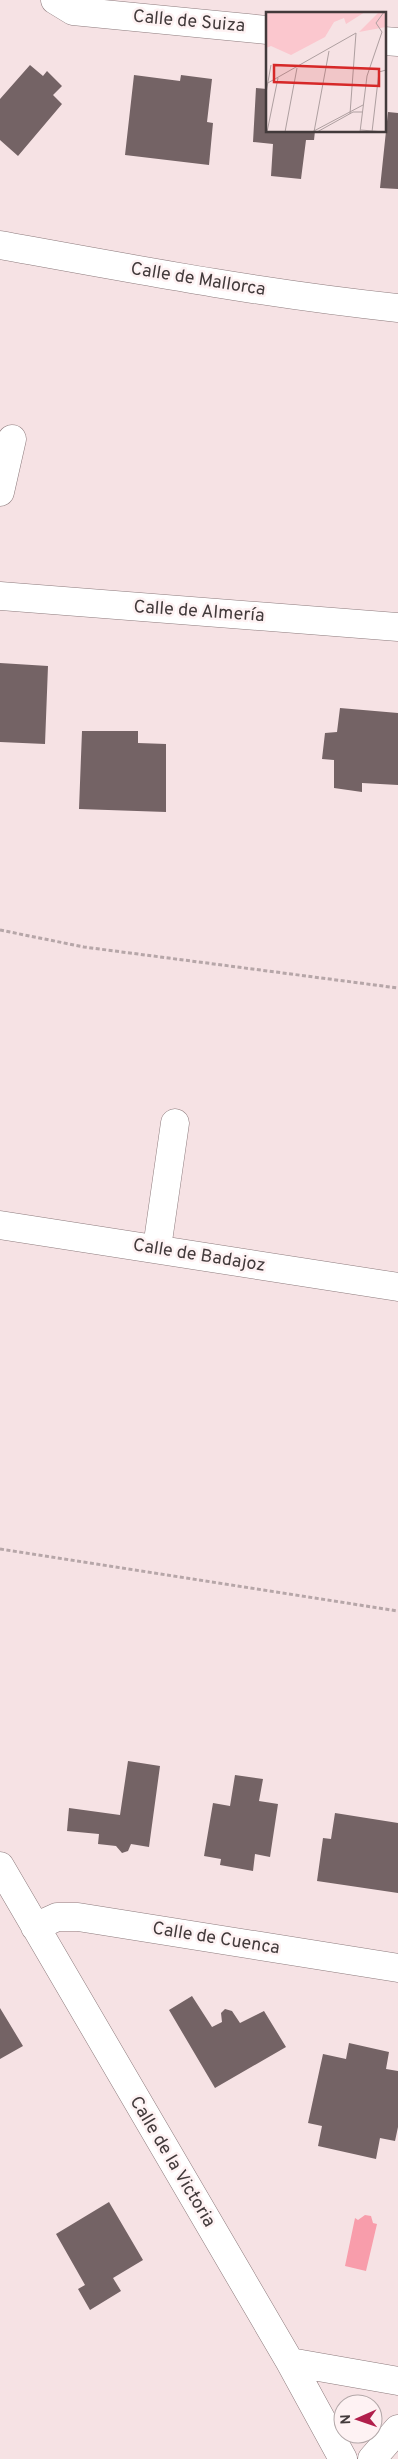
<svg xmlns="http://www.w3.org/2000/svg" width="398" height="2459" viewBox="0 0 398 2459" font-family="Overpass,sans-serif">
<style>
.water{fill:#f89dab}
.building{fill:#746365}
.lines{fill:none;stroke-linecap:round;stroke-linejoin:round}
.minor-casing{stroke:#8d7b7d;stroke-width:29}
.path{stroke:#b6a6a8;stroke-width:3;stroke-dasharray:4 2.5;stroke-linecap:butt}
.minor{stroke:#fff;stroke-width:28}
.labels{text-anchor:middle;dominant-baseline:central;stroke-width:5;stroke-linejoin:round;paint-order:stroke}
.street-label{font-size:18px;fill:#423a3b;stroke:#fef2f3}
.inset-road{fill:none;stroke:#ae9fa0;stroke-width:1}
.view{fill:#d62828;fill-opacity:0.15;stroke:#d62828;stroke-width:2.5}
.inset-edge{fill:none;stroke:#423a3b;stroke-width:2.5}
</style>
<rect width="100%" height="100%" fill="#f6e2e4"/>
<path class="water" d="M365,2215L371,2216L373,2223L377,2224L366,2271L345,2266L355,2218L358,2220Z"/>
<path class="building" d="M30,65L43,76L47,71L62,86L53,95L62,104L18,156L0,140V99Z
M134,75L180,81L181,75L212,79L207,122L213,123L209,165L125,155Z
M256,88L267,89V131H315L314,140H306L301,179L271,176L273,144L253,142Z
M388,112L398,113V189L380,188Z
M0,663L48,666L45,744L0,742Z
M340,708L398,713V785L362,783V792L334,788V760L322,759L325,733L337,732Z
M82,731H138V743L166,744V812L79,809Z
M128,1761L160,1766L149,1847L131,1844L128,1851L122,1853L116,1846L98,1844L99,1834L67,1831L69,1808L120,1815Z
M235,1775L263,1779L259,1801L278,1804L270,1857L255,1854L253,1871L220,1865L221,1859L204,1856L213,1803L230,1806Z
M335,1813L398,1823V1893L317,1881L323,1838L331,1839Z
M192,1996L212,2027L222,2022L221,2013L225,2009L232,2011L240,2023L264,2011L286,2047L215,2088L169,2010Z
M0,2008L23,2046L0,2059Z
M349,2043L389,2052L386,2069L398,2071V2127L395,2141L380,2138L376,2159L318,2146L322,2126L308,2123L323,2054L346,2059Z
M109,2202L143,2260L113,2278L121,2291L90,2310L78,2289L85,2285L56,2234Z"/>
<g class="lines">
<g class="minor-casing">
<path id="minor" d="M55,0L73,11L267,30
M384,41L398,42
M0,245C132,269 264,294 398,308
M0,492L12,439
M0,596L398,627
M0,1225L398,1287
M157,1248L175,1123
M0,1866L290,2362L343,2459
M35,1927L57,1917H78L398,1968
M290,2362L398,2381
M372,2459L398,2429"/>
</g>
<path class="path" d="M0,930L84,947L398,988
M0,1549L398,1611"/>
<use href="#minor" class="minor"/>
</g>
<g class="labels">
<g class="street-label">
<text transform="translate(189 22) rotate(5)">Calle de Suiza</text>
<text transform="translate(198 280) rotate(9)">Calle de Mallorca</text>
<text transform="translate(199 612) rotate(4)">Calle de Almería</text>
<text transform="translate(199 1256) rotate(9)">Calle de Badajoz</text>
<text transform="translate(216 1939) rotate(9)">Calle de Cuenca</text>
<text transform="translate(172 2162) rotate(59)">Calle de la Victoria</text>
</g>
</g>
<g transform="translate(266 12)">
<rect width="120" height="120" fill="#f6e2e4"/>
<path d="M0,0H99L80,12L78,6L68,10L59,25L25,43L5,34L0,36ZM113,0H120V15L93,20Z" fill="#fbc7ce"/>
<path class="inset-road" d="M0,72L90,21L84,102M0,81L5,53M95,118L118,120M1,120L12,66M19,120L31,56M46,120L97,93M48,120L63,39M51,120L87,100H96M94,120L101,64L116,20L110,11L118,0M106,120L113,60L120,58"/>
<path class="view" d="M8,53L113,57V74L8,70Z"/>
<rect width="120" height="120" class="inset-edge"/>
</g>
<g transform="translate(358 2419) rotate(268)"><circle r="24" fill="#fef2f3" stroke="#b3a8a9"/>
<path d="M0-4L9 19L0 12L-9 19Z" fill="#b11f4b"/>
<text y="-8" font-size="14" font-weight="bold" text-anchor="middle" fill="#423a3b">N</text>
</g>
</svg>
